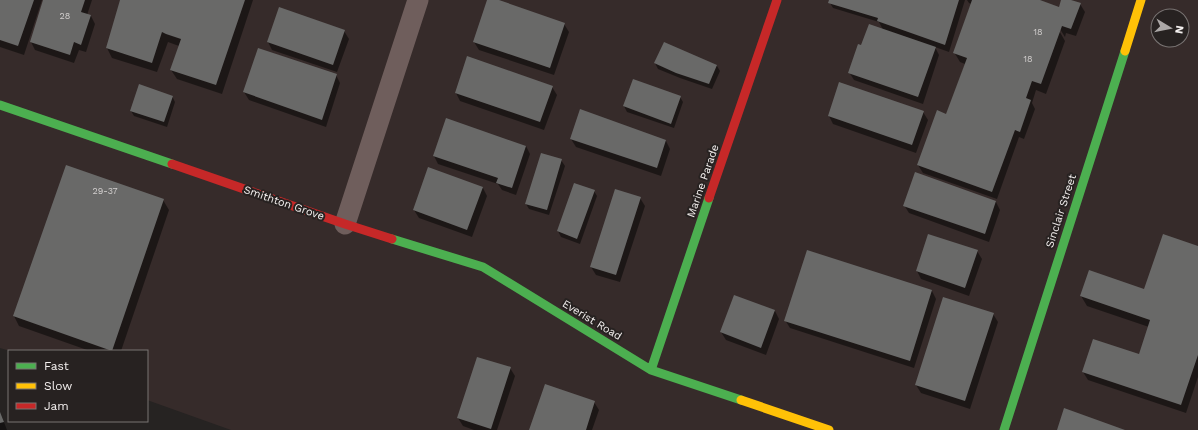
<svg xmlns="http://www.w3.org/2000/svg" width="1198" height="430" viewBox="0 0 1198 430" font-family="'Work Sans',sans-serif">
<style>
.built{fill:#362b2a;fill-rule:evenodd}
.shadow{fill:#0007}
.building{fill:#696968}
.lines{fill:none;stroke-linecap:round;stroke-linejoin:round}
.street{stroke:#6f5e5c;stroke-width:21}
.fast{stroke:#4caf50;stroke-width:9}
.slow{stroke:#ffc107;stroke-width:9}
.jam{stroke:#c62828;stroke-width:9}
.labels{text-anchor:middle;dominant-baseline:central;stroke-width:4;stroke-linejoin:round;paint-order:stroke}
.number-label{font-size:9px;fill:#d1cecd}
.street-label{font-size:11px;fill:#f4f0ef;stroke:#272221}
</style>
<rect width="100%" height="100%" fill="#262322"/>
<path class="built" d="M0,0H1198V430H231L147,400V351H10L0,348ZM1158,16H1182V40H1158Z"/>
<path class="shadow" d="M0,0H42L24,55L0,47Z
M45,0H92L87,15L91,16L95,24L86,52L79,50L74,63L35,50L31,42Z
M121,0H253L222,94L177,79L171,70L179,46L168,42L157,72L112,58L107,48Z
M488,0H496L564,24L569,32L554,75L479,50L474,42Z
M830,0H965L949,52L935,47L939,55L923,104L854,80L849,72L862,46L883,30L879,22L833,8L830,3Z
M967,0H1037L1059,8L1062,0H1068L1080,4L1085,12L1076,36L1066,33L1065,37L1058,26L1057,27L1065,41L1046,94L1036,90L1032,103L1035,109L1024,139L1019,137L997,199L923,173L918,165L947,115L965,64L960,62L954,52L971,4L969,3Z
M344,31L349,39L337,72L272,50L268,42Z
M664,43L717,66L720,71L712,89L680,78L658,69L655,63Z
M336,75L340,83L326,127L249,100L244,92Z
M552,87L557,95L544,130L460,101L456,93Z
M172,96L175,102L167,127L134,116L131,111Z
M680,97L683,102L674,128L627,112L624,106Z
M581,111L666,141L670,149L661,176L576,147L571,139Z
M923,112L928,120L916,153L833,124L829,116Z
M526,146L530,154L516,195L502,190L498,184L438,164L434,156Z
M561,160L565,166L549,215L529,209L526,204Z
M483,188L487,196L472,237L419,218L414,210Z
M594,191L597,196L580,244L561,237L558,231Z
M640,198L645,206L620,282L596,275L591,267Z
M163,200L169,210L121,351H90L19,326L14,316Z
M996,202L1000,210L989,242L909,213L904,205Z
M1198,247V377L1186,413L1088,380L1083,372L1139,355L1149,327L1087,306L1081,296L1144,291Z
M977,251L982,259L969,296L921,279L917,271Z
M932,291L936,299L914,368L790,328L785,320Z
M775,311L779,319L766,355L726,340L721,332Z
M993,314L998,322L970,409L921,393L916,385Z
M510,368L515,376L497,430H474L463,426L458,418Z
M594,402L599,410L592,430H531Z
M0,413L2,417L7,430H0Z"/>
<path class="building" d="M0,0H34L18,46L0,40Z
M43,0H85L81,12L91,15L81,45L74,42L70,55L30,42Z
M120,0H245L216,85L170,70L181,39L166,34L162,32L152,63L106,48Z
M487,0H499L565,23L550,68L473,42Z
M829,0H959L945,45L877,21L878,18L828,3Z
M972,0H1040L1059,7L1061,0H1071L1081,3L1071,29L1062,26L1041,84L1032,81L1026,98L1031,100L1020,132L1015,130L992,192L917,165L937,110L946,114L967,58L953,53Z
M279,7L345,30L333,65L267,42Z
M869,24L936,47L918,97L848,73L858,44L861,45Z
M664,42L717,65L709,84L676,73L654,63Z
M258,48L337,74L322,120L243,92Z
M467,56L553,86L540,122L455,93Z
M633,79L681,96L671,124L623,106Z
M839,82L924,111L912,145L828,116Z
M139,84L173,96L164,122L130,111Z
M580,109L666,140L657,168L570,139Z
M446,118L526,146L512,188L496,183L498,178L433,156Z
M541,153L562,159L547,210L525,204Z
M66,165L164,199L112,351L13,316Z
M428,167L483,187L467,230L413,210Z
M915,172L996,201L985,234L903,206Z
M574,183L595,190L577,239L557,231Z
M615,189L641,197L616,275L590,267Z
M928,234L978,250L965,288L916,271Z
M1163,234L1198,246V355L1181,405L1082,372L1093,339L1139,354L1150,320L1080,296L1089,270L1144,289Z
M807,250L932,290L910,361L784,321Z
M734,295L775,310L761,348L720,332Z
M943,297L994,313L965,401L915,385Z
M477,357L511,367L491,429L457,418Z
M545,384L595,401L586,430H529Z
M1064,408L1125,430H1057Z
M0,412L4,422L0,423Z"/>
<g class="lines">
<path class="street" d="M345,224L418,0"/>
<path class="fast" d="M0,105L172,164
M392,239L483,267L651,370L741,400
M651,370L709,198
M1004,430L1125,51"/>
<path class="slow" d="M1125,51L1141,0
M741,400L829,430"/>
<path class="jam" d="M172,164L345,224L392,239
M709,198L777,0"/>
</g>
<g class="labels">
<g class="number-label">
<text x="65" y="16">28</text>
<text x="1038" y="32">18</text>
<text x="1028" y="59">18</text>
<text x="105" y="191">29-37</text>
</g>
<g class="street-label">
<text transform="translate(703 181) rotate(-71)">Marine Parade</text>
<text transform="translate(284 203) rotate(19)">Smithton Grove</text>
<text transform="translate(1061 211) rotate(-72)">Sinclair Street</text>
<text transform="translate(592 320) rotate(31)">Everist Road</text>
</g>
</g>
<rect x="8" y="350" width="140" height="72" fill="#272221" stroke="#797473"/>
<rect x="16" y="363" width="20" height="6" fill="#4caf50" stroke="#797473"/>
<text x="44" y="370" font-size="12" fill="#f4f0ef">Fast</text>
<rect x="16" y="383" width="20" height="6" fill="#ffc107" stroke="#797473"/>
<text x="44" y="390" font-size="12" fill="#f4f0ef">Slow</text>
<rect x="16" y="403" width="20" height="6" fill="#c62828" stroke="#797473"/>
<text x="44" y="410" font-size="12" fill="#f4f0ef">Jam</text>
<g transform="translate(1170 28) rotate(100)"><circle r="19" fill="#272221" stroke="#797473"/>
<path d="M0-3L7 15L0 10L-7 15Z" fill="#aca8a7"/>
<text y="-6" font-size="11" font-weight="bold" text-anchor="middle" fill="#f4f0ef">N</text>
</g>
</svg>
